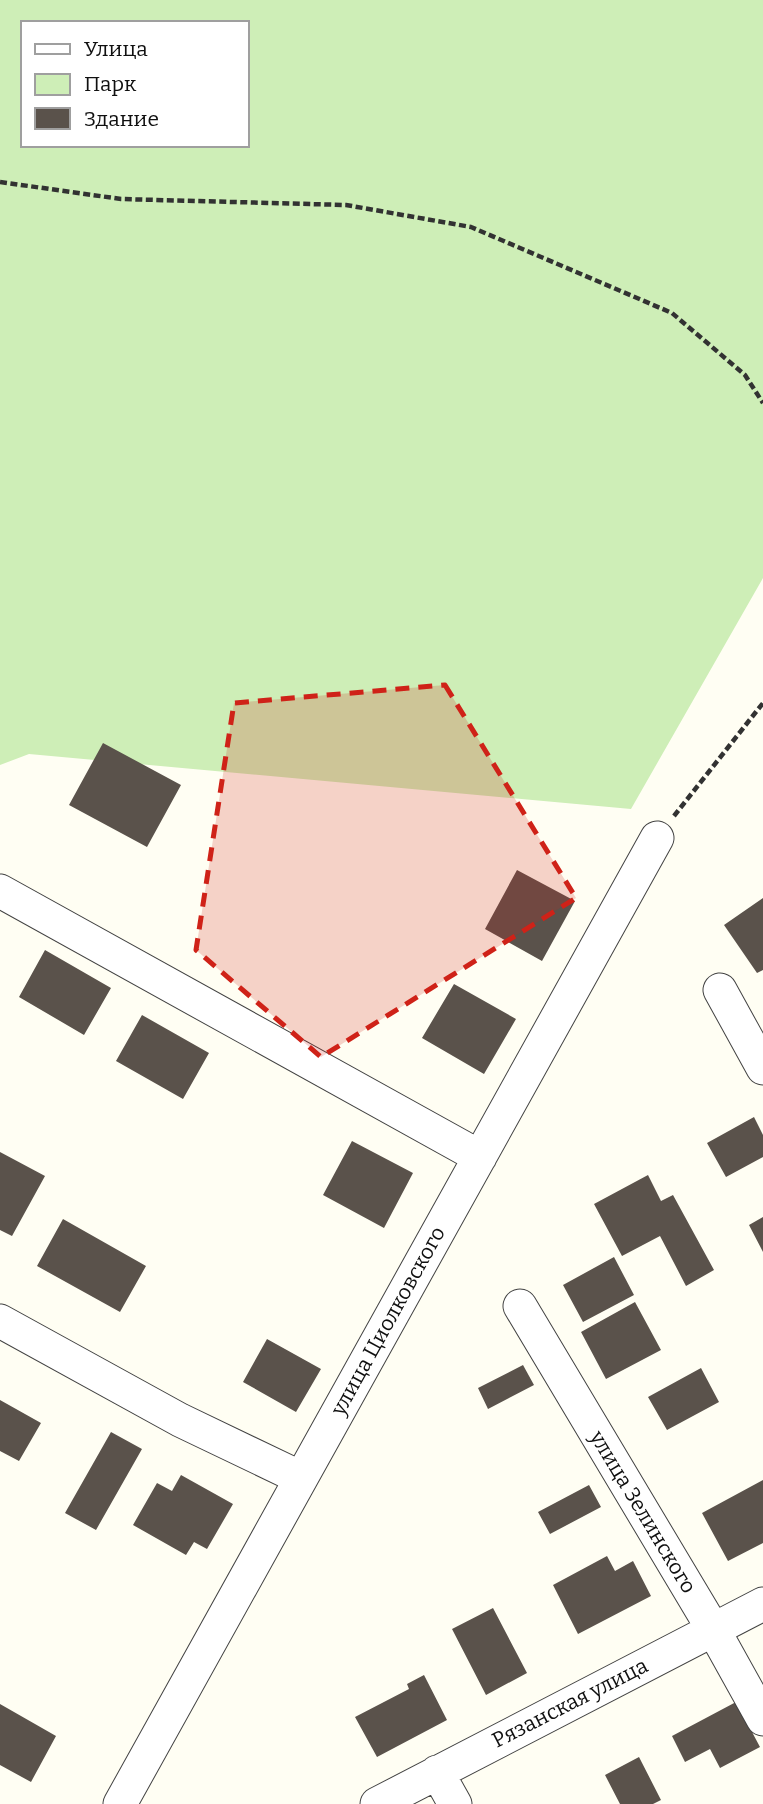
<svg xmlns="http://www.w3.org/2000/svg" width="763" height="1804" viewBox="0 0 763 1804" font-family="Bitter,serif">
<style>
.green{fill:#ceeeb7;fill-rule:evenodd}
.building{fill:#5a524b}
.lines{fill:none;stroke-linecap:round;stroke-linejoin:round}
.minor-casing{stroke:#434343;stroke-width:35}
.path{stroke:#323232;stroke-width:4.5;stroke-dasharray:7 3.5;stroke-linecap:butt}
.minor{stroke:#fff;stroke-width:33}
.marked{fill:#cf2218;fill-opacity:0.2;stroke:#cf2218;stroke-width:5;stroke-dasharray:14 9;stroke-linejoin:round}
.labels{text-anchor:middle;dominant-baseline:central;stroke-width:7;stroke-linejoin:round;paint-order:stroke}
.street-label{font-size:21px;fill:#101010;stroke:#fff}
</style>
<rect width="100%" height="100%" fill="#fffef3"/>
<path class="green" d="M0,0H763V578L631,809L29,754L0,765ZM23,23H247V145H23Z"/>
<path class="building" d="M103,743L181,785L147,847L69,805Z
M517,870L575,901L542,961L485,929Z
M763,898V970L757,973L724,925Z
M45,950L111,988L84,1035L19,997Z
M454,984L516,1019L484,1074L422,1038Z
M142,1015L209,1053L183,1099L116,1061Z
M754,1117L763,1135V1157L726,1177L707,1143Z
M352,1141L413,1173L384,1228L323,1195Z
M0,1152L45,1176L12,1236L0,1230Z
M648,1175L661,1201L673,1195L714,1270L686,1286L660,1236L622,1256L594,1204Z
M763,1217V1252L749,1225Z
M63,1219L146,1266L120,1312L37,1266Z
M614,1257L634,1295L583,1322L563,1285Z
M635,1302L661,1350L606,1379L581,1332Z
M267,1339L321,1369L296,1412L243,1382Z
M523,1365L534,1385L488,1409L478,1388Z
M701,1368L719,1402L667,1430L648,1397Z
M0,1400L41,1423L19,1461L0,1451Z
M111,1432L142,1449L96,1530L65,1513Z
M181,1475L233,1504L207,1549L194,1542L186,1555L133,1525L157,1483L172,1491Z
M763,1480V1543L728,1561L702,1513Z
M589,1485L601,1507L550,1534L538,1512Z
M607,1556L615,1571L633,1561L651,1596L578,1634L553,1585Z
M493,1608L527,1673L486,1695L452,1629Z
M424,1675L447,1720L377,1757L355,1717L409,1689L407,1684Z
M736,1702L760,1747L720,1768L710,1749L685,1762L672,1736Z
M0,1704L56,1736L31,1782L0,1765Z
M639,1757L661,1800L653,1804H620L605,1775Z"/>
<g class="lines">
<g class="minor-casing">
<path id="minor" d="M0,891L480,1157
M720,990L763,1068
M520,1306L713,1629L763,1719
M0,1321L180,1420L301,1478
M437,1772L455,1804
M120,1804L657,838
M377,1804L763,1604"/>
</g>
<path class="path" d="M0,182L121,199L346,205L471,227L672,313L745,375L763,403
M674,816L763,703"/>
<use href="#minor" class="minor"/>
</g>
<path class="marked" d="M445,685L576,898L321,1057L196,950L234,703Z"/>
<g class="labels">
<g class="street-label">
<text transform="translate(388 1321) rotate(-61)">улица Циолковского</text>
<text transform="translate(643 1512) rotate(59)">улица Зелинского</text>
<text transform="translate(570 1703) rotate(-27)">Рязанская улица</text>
</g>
</g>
<rect x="21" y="21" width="228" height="126" fill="#ffffff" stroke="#9f9f9f" stroke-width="2"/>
<rect x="35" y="44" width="35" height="10" fill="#ffffff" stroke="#9f9f9f" stroke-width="2"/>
<text x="84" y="56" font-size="21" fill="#101010">Улица</text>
<rect x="35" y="74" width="35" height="21" fill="#ceeeb7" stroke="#9f9f9f" stroke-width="2"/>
<text x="84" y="91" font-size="21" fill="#101010">Парк</text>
<rect x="35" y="108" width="35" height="21" fill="#5a524b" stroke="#9f9f9f" stroke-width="2"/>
<text x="84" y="126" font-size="21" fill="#101010">Здание</text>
</svg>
